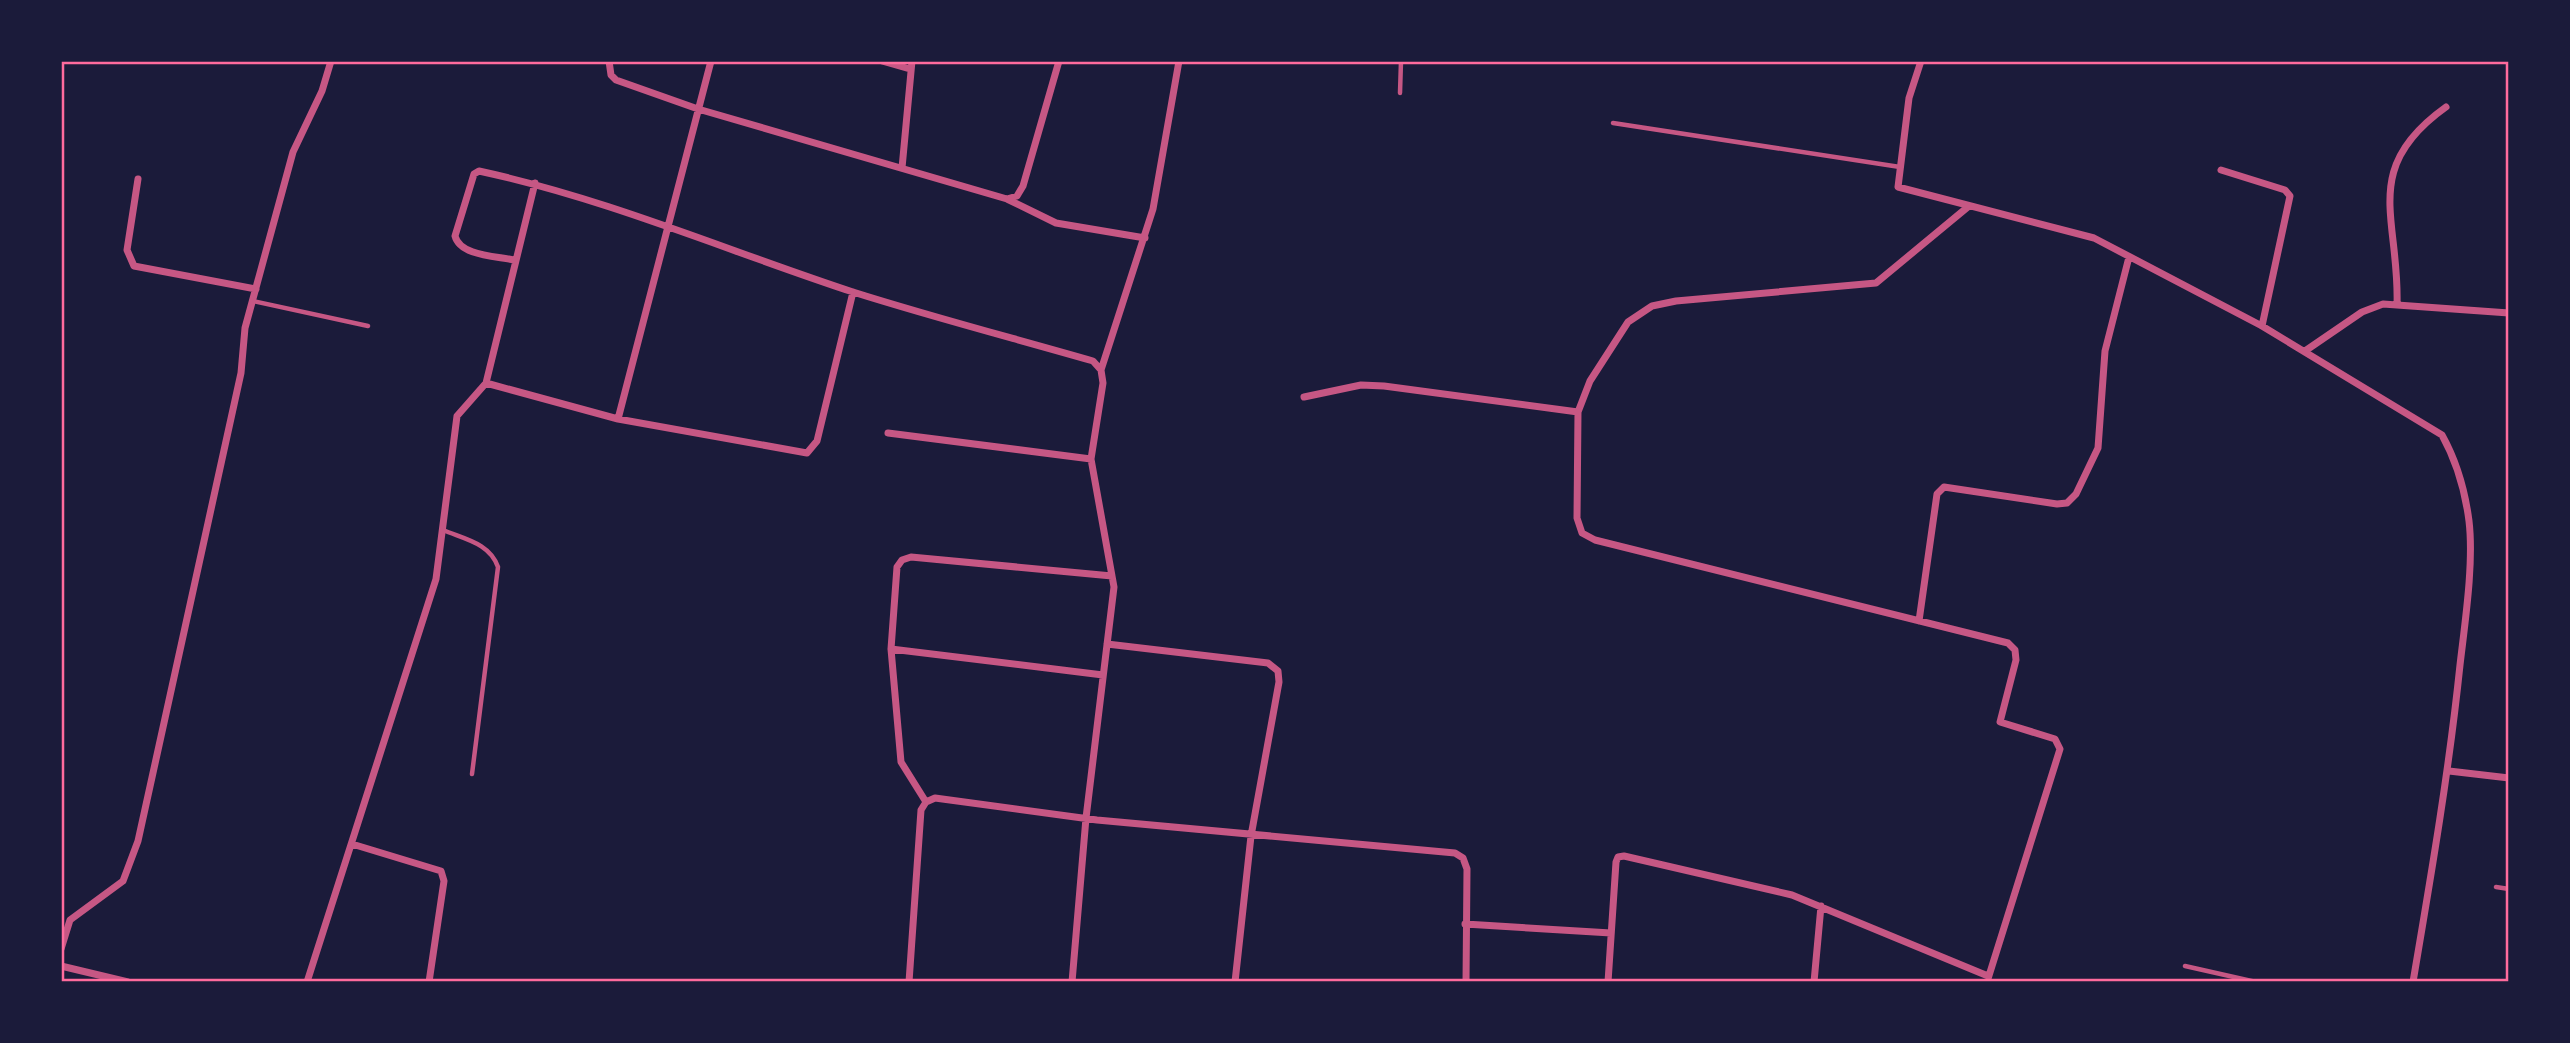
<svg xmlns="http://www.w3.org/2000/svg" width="2570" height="1043" viewBox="0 0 2570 1043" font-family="Montserrat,sans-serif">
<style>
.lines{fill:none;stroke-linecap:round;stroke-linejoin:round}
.service{stroke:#c65784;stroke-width:4.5}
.minor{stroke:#c65784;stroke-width:7}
.neatline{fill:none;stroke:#ff6b9d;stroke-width:2.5}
</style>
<rect width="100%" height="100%" fill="#1b1b3a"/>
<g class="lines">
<path class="service" d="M1400,93L1401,61
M1613,123L1900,167
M253,301L368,326
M443,530C464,539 490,543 498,567L472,774
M2496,887L2509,889
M2185,966L2256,982"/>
<path class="minor" d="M609,61L611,75L616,80L698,109L1007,199L1017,196L1023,186L1059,61
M882,61L910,69
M1921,61L1909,98L1898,187L2094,238L2262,326L2442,435C2457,462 2465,490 2469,521C2474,563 2465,622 2460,665C2449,771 2431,876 2413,982
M902,168L912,61
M2221,170L2285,190L2290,196L2262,326
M138,179L127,250L134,266L256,289
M1007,199L1056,223L1145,238
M1969,206L1876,283L1676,301L1652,306L1628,322L1590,381L1578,412L1577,518L1582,533L1595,540L2008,643L2015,650L2016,660L2000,722L2055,739L2060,749L1987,982
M514,260C496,256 460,256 455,236L474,174L479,171C608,199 728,251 853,292C932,317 1013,338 1093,361L1101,370L1103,383L1091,459L1114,587L1086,818L1072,982
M2397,305C2400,219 2359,169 2446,107
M2305,351L2362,312L2383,304L2509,313
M1101,370L1153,209L1179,61
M486,383L618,419L807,453L817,441L853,292
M1304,397L1361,385L1384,386L1578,412
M618,419L711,61
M888,433L1091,459
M1919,621L1937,494L1944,487L2057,504L2067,503L2076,494L2098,448L2105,351L2129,257
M1107,644L1268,663L1278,671L1279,682L1251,836L1235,982
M891,649L1103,675
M2449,771L2509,778
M926,802L901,762L891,649L897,567L902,560L911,557L1112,576
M352,844L441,871L444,881L429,982
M1465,924L1611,933
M61,949L70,920L123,881L138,841L241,373L245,328L293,152L322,91L331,61
M61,966L128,982
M307,982L436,579L457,416L486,383L535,183
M909,982L921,810L926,802L935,798L1097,820L1455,853L1463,858L1467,869L1466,982
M1608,982L1616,862L1618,857L1624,856L1792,895L1988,976
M1814,982L1821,906"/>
</g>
<rect width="2570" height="1043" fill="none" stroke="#1b1b3a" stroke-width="126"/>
<rect x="63" y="63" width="2444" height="917" class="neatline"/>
</svg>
